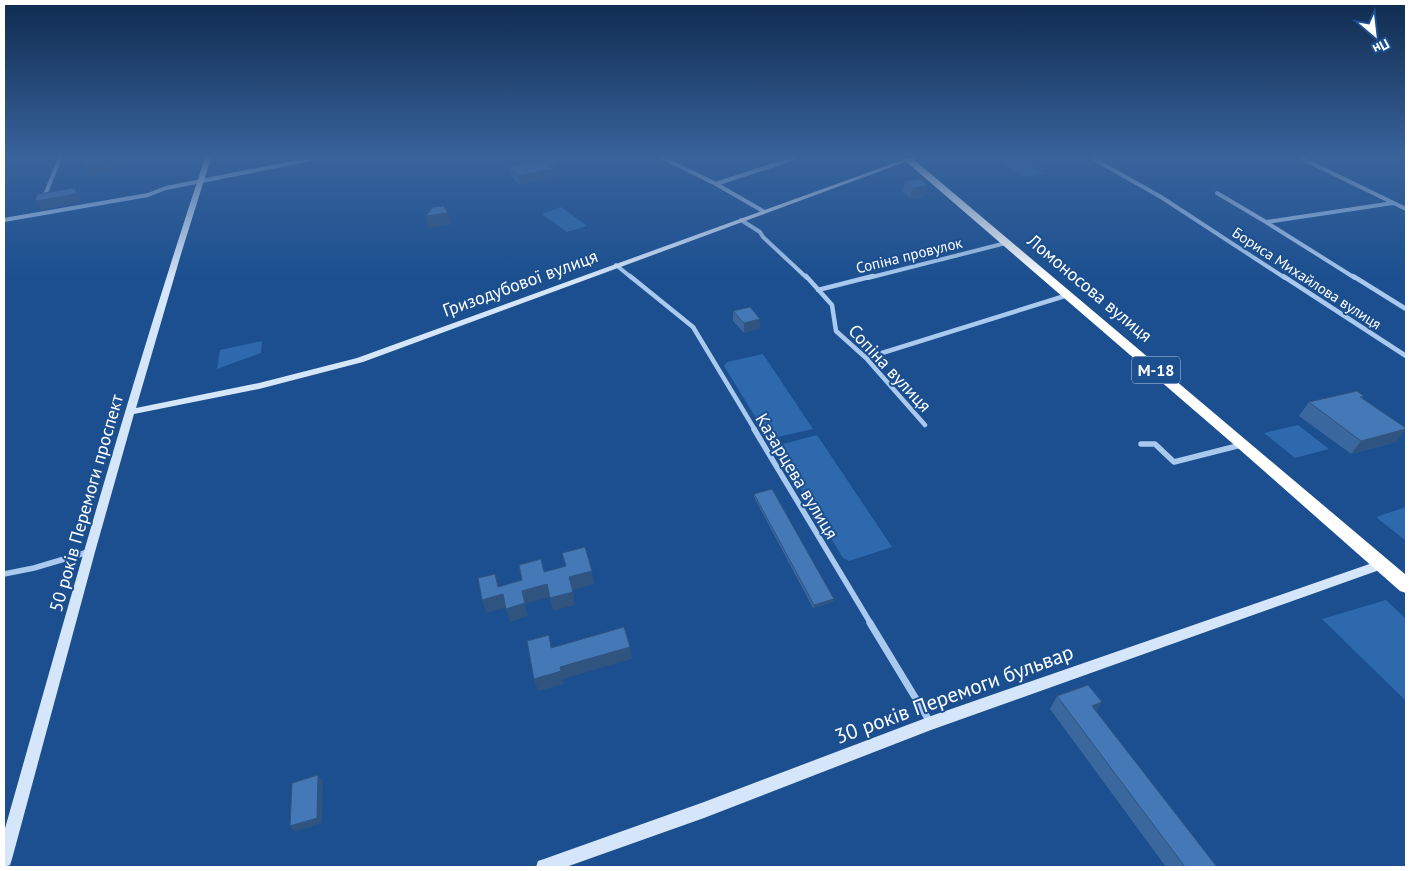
<svg xmlns="http://www.w3.org/2000/svg" width="1410" height="871" viewBox="0 0 1410 871" font-family="'PT Sans',sans-serif">
<style>
.green{fill:#2e69ad}
.lines{fill:none;stroke-linecap:round;stroke-linejoin:round}
.street-far3{stroke:#a9c9ee;stroke-width:4}
.street-far2{stroke:#a9c9ee;stroke-width:4.5}
.street-far1{stroke:#a9c9ee;stroke-width:5.5}
.street{stroke:#a9c9ee;stroke-width:7}
.secondary{fill:#d6e6fa;fill-rule:evenodd}
.highway{fill:#fff;fill-rule:evenodd}
.wall{fill:#3a679d}
.shaded-wall{fill:#305480}
.building{fill:#4478b7;stroke:#305480}
.labels{text-anchor:middle;dominant-baseline:central;stroke-width:4;stroke-linejoin:round;paint-order:stroke}
.far-street-label{font-size:15px;fill:#fff;stroke:#1b4f8f}
.shield{fill:#1b4f8f;stroke:#bbcadd;stroke-width:1}
.shield-label{font-size:16px;font-weight:bold;fill:#fff}
.street-label{font-size:18px;fill:#fff;stroke:#1b4f8f}
.near-street-label{font-size:21px;fill:#fff;stroke:#1b4f8f}
</style>
<rect width="100%" height="100%" fill="#1b4f8f"/>
<path class="green" d="M1021,158L1045,174L1023,177L1000,161Z
M561,207L587,226L567,232L542,214Z
M262,341L261,353L217,369L220,350Z
M763,354L813,429L773,438L767,436L724,366L727,362Z
M1298,425L1329,449L1295,458L1264,433Z
M817,435L892,547L849,561L843,558L777,450L779,445Z
M1406,507V541L1376,517Z
M1386,600L1406,619V701L1322,619Z"/>
<g class="lines">
<path class="street-far3" d="M663,158L716,184L763,211
M1092,158L1161,197L1285,278
M1301,158L1406,209
M716,184L795,158
M1217,193L1266,222
M45,195L60,158
M4,220L148,195L166,188L317,158
M741,220L760,232L763,237L807,278
M616,265L632,278
M868,278L1006,243
M1355,278L1266,222L1393,203"/>
<path class="street-far2" d="M630,276L693,327L755,430
M806,276L832,305L836,331L866,358L925,425
M1283,276L1406,356
M1353,276L1406,309
M818,290L873,276
M866,358L1068,295"/>
<path class="street-far1" d="M754,429L871,624
M1141,444H1155L1174,462L1241,445
M4,574L34,568L88,552"/>
<path class="street" d="M870,623L930,722"/>
<path class="secondary" d="M205,158H211L181,254L136,408L259,383L357,358L908,158H916L363,362L259,389L134,414L95,552L12,859L10,865L4,867V832C68,606 131,381 205,158Z
M1381,560L1385,562L1387,565L1385,568L931,730L704,818L566,867H536L538,861L544,859L704,802L931,716Z"/>
<path class="highway" d="M902,158H912L1406,575V593L1400,591L1239,449Z"/>
</g>
<path class="wall" d="M509,167L560,172L553,174V177L519,185L511,176Z
M905,181L924,197L910,199L903,192Z
M733,311L760,328L744,333L733,321Z
M1364,396L1362,398L1406,429L1396,442L1351,454L1299,416L1309,402Z
M754,494L834,599L833,602L813,608L754,497Z
M1057,696L1102,702L1096,711L1217,867H1166L1050,709Z"/>
<path class="shaded-wall" d="M110,158H127V162L117,164L116,171L91,175L85,164Z
M559,164L560,172L553,174V177L519,185L518,176L549,166Z
M927,185L924,197L910,199L913,188Z
M75,188L80,196L81,203L41,210L35,201Z
M448,213L451,224L429,228L426,216Z
M760,319V328L744,333V323Z
M1406,429L1396,442L1351,454L1361,441Z
M592,571L594,584L571,591L569,577Z
M495,574L507,607L486,613L482,600L498,587Z
M547,584L550,597L525,604L528,616L510,622L506,609L522,591Z
M573,592L575,605L553,611L550,598Z
M834,599L833,602L813,608L814,605Z
M630,647L632,659L563,679L560,667Z
M561,671L564,684L538,691L534,679Z
M1102,702L1093,715L1092,706Z
M318,775L323,781L322,823L295,832L290,826Z"/>
<path class="building" d="M87,158H110V160L85,164Z
M552,158L559,164L549,166L552,169L518,176L509,167Z
M919,179L927,185L913,188L905,181Z
M75,188L76,194L35,201L38,194Z
M444,206L448,213L426,216L433,207Z
M750,307L760,319L744,323L733,311Z
M1357,391L1364,396L1360,397L1406,428V429L1361,441L1309,402Z
M772,489L834,599L814,605L754,494Z
M585,547L592,571L569,577L573,592L550,598L547,584L522,591L525,603L506,609L503,594L482,600L478,578L495,574L498,587L522,580L519,565L541,559L544,572L566,566L562,553Z
M624,627L630,647L560,667L561,671L534,679L527,641L549,635L551,648Z
M1088,685L1102,702L1092,706L1217,867H1185L1057,696Z
M318,775L317,818L290,826L292,783Z"/>
<linearGradient id="sky" x2="0" y2="1"><stop stop-color="#0f2b4f"/><stop offset="0.56" stop-color="#39639b"/><stop offset="1" stop-color="#39639b" stop-opacity="0"/></linearGradient>
<rect width="1410" height="280" fill="url(#sky)"/>
<g class="labels">
<g class="far-street-label">
<text transform="translate(909 255) rotate(-14)">Сопіна провулок</text>
<text transform="translate(1307 278) rotate(33)">Бориса Михайлова вулиця</text>
</g>
<rect class="shield" x="1132" y="356.5" width="48" height="27" rx="4"/>
<g class="shield-label">
<text x="1156" y="370">М-18</text>
</g>
<g class="street-label">
<text transform="translate(520 283) rotate(-20)">Гризодубової вулиця</text>
<text transform="translate(1090 288) rotate(40)">Ломоносова вулиця</text>
<text transform="translate(890 368) rotate(47)">Сопіна вулиця</text>
<text transform="translate(797 476) rotate(59)">Казарцева вулиця</text>
<text transform="translate(86 503) rotate(-74)">50 років Перемоги проспект</text>
</g>
<g class="near-street-label">
<text transform="translate(954 694) rotate(-20)">30 років Перемоги бульвар</text>
</g>
</g>
<rect width="1410" height="871" fill="none" stroke="#ffffff" stroke-width="10"/>
<g transform="translate(1375 35) rotate(152)" stroke="#1b4f8f" stroke-width="4" paint-order="stroke">
<path d="M0-4L9 19L0 12L-9 19Z" fill="#ffffff"/>
<text y="-8" font-size="14" font-weight="bold" text-anchor="middle" fill="#ffffff">Пн</text>
</g>
</svg>
